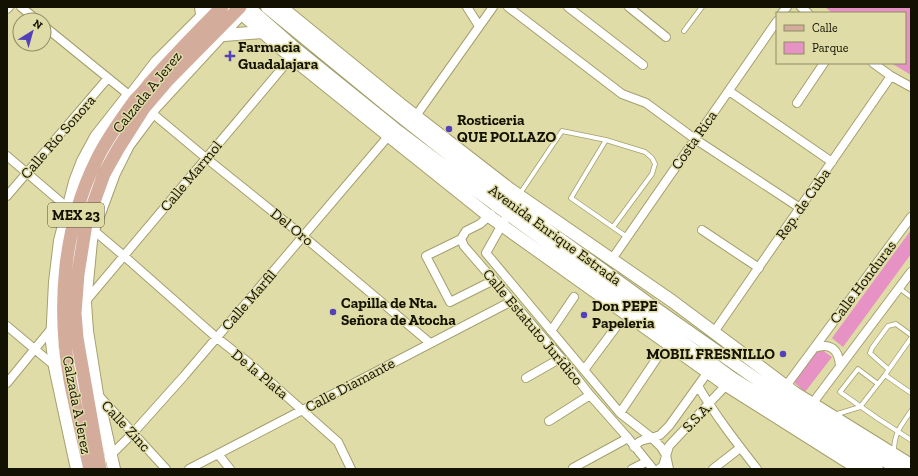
<svg xmlns="http://www.w3.org/2000/svg" width="918" height="476" viewBox="0 0 918 476" font-family="'Zilla Slab',serif">
<style>
.green{fill:#e692c4}
.lines{fill:none;stroke-linecap:round;stroke-linejoin:round}
.lane-casing{stroke:#a4a06e;stroke-width:5.5}
.street-casing{stroke:#a4a06e;stroke-width:10}
.secondary-casing{stroke:#a4a06e;stroke-width:14}
.primary-casing{stroke:#fff;stroke-width:14}
.lane{stroke:#fff;stroke-width:4}
.street{stroke:#fff;stroke-width:8}
.secondary{stroke:#fff;stroke-width:12}
.primary{stroke:#d3ac9c;stroke-width:13}
.poi-dot{fill:#5241b9;stroke:#e0dca7;stroke-width:1.5}
.labels{text-anchor:middle;dominant-baseline:central;stroke-width:3;stroke-linejoin:round;paint-order:stroke}
.shield{fill:#e0dca7;stroke:#504e33;stroke-width:1}
.shield-label{font-size:14px;font-weight:bold;fill:#131101}
.poi-label{font-size:15px;font-weight:bold;fill:#131101;stroke:#e0dca7;text-anchor:start}
.street-label{font-size:15px;fill:#131101;stroke:#e0dca7}
</style>
<rect width="100%" height="100%" fill="#e0dca7"/>
<path class="green" d="M825,7H911V75L891,63H905V13H832Z
M911,230V254L843,347L832,338Z
M819,348L832,357L805,392L794,382Z"/>
<g class="lines">
<g class="lane-casing">
<path id="lane" d="M684,31L702,7
M606,140L571,198L627,237
M519,195L562,131L606,140L645,152L652,158L655,164L652,174L613,227
M899,288L911,297
M888,369L870,353L872,348L888,326L896,324L911,335
M885,375L911,393
M878,384L858,369L840,392L877,418L911,440
M834,415L860,407L885,375L911,338
M894,452C894,433 900,427 911,411"/>
</g>
<g class="street-casing">
<path id="street" d="M21,7L37,20
M467,7L479,26
M508,7L622,94L646,103L695,139L800,208
M568,7L643,65
M629,7L666,37
M801,7L808,13
M7,9L9,7
M246,11L152,113L206,158L303,236L430,343
M782,13L787,7
M44,26L129,95L155,61L209,7
M873,63L891,76L911,87
M729,91L832,162
M797,103L824,63
M413,120L493,7
M7,156L68,208
M7,196L108,78
M491,214L480,224L466,231L461,239L464,246L561,358L590,395L628,438L653,469
M504,221L486,253L620,413L652,438L661,447L666,455L669,469
M91,228L124,256L217,338L249,363L338,442L351,469
M702,230L759,268
M461,239L426,256L450,302L494,280
M612,259L777,21
M85,302L294,54
M7,326L56,367
M551,331L574,297
M714,332L891,76
M814,348C831,342 839,350 840,366
M584,370L616,327
M526,378L561,358
M7,383L52,328
M698,386C715,415 736,442 757,469
M783,390L911,217
M99,396L166,469
M809,408L911,272
M620,413L659,355
M549,421L590,395
M634,447L639,442L643,440L652,438L660,435L669,426L710,369
M218,454L230,469
M108,458L133,433L184,376L391,133
M573,468L628,438
M189,469L512,301
M632,469L646,462
M659,469L663,466L669,446L729,382
M713,469L740,448"/>
</g>
<g class="secondary-casing">
<path id="secondary" d="M201,7L202,14
M234,7L291,57L389,136L489,216L726,385L859,469
M248,7L297,50L395,129L501,209L732,378L877,469
M267,7L389,107L505,199L648,303L779,395L898,469
M281,7L400,104L511,190L672,301L795,393L911,465
M224,35L262,32
M77,469L55,367L52,342L55,282L60,241L75,182L83,161L96,137L129,95
M114,469L97,394L87,331L85,303L91,241L93,230L114,173L128,145L152,113"/>
</g>
<g class="primary-casing">
<path id="primary" d="M90,469C83,439 76,410 70,380C57,307 63,228 96,161C106,140 121,119 135,100C140,95 145,90 149,84C172,58 197,32 222,7
M100,469L77,338L75,313L78,274L86,224L104,174L118,149L144,108L167,81L240,7"/>
</g>
<use href="#lane" class="lane"/>
<use href="#street" class="street"/>
<use href="#secondary" class="secondary"/>
<use href="#primary" class="primary"/>
</g>
<g class="poi-dot">
<path d="M228 50h4v4h4v4h-4v4h-4v-4h-4v-4h4z"/>
<circle cx="449" cy="129" r="4"/>
<circle cx="333" cy="312" r="4"/>
<circle cx="584" cy="315" r="4"/>
<circle cx="783" cy="354" r="4"/>
</g>
<g class="labels">
<rect class="shield" x="48" y="203" width="56" height="24" rx="3"/>
<g class="shield-label">
<text x="76" y="215">MEX 23</text>
</g>
<g class="poi-label">
<text x="238" y="47">Farmacia<tspan x="238" dy="17">Guadalajara</tspan></text>
<text x="457" y="120">Rosticeria<tspan x="457" dy="17">QUE POLLAZO</tspan></text>
<text x="341" y="303">Capilla de Nta.<tspan x="341" dy="17">Señora de Atocha</tspan></text>
<text x="592" y="306">Don PEPE<tspan x="592" dy="17">Papeleria</tspan></text>
<text x="775" y="354" text-anchor="end">MOBIL FRESNILLO</text>
</g>
<g class="street-label">
<text transform="translate(147 92) rotate(-51)">Calzada A Jerez</text>
<text transform="translate(58 137) rotate(-49)">Calle Río Sonora</text>
<text transform="translate(694 140) rotate(-55)">Costa Rica</text>
<text transform="translate(191 176) rotate(-50)">Calle Marmol</text>
<text transform="translate(803 204) rotate(-55)">Rep. de Cuba</text>
<text transform="translate(292 227) rotate(39)">Del Oro</text>
<text transform="translate(555 235) rotate(36)">Avenida Enrique Estrada</text>
<text transform="translate(863 282) rotate(-53)">Calle Honduras</text>
<text transform="translate(249 300) rotate(-49)">Calle Marfil</text>
<text transform="translate(533 327) rotate(50)">Calle Estatuto Jurídico</text>
<text transform="translate(260 374) rotate(40)">De la Plata</text>
<text transform="translate(350 385) rotate(-28)">Calle Diamante</text>
<text transform="translate(77 405) rotate(79)">Calzada A Jerez</text>
<text transform="translate(697 417) rotate(-46)">S.S.A.</text>
<text transform="translate(126 426) rotate(47)">Calle Zinc</text>
</g>
</g>
<rect width="918" height="476" fill="none" stroke="#131101" stroke-width="16"/>
<rect x="776" y="12" width="130" height="52" fill="#e0dca7" stroke="#8e8b65"/>
<rect x="784" y="25" width="20" height="6" fill="#d3ac9c" stroke="#8e8b65"/>
<text x="812" y="32" font-size="12" fill="#131101">Calle</text>
<rect x="784" y="42" width="20" height="12" fill="#e692c4" stroke="#8e8b65"/>
<text x="812" y="52" font-size="12" fill="#131101">Parque</text>
<g transform="translate(32 32) rotate(37)"><circle r="19" fill="#e0dca7" stroke="#8e8b65"/>
<path d="M0-3L7 15L0 10L-7 15Z" fill="#5241b9"/>
<text y="-6" font-size="11" font-weight="bold" text-anchor="middle" fill="#131101">N</text>
</g>
</svg>
